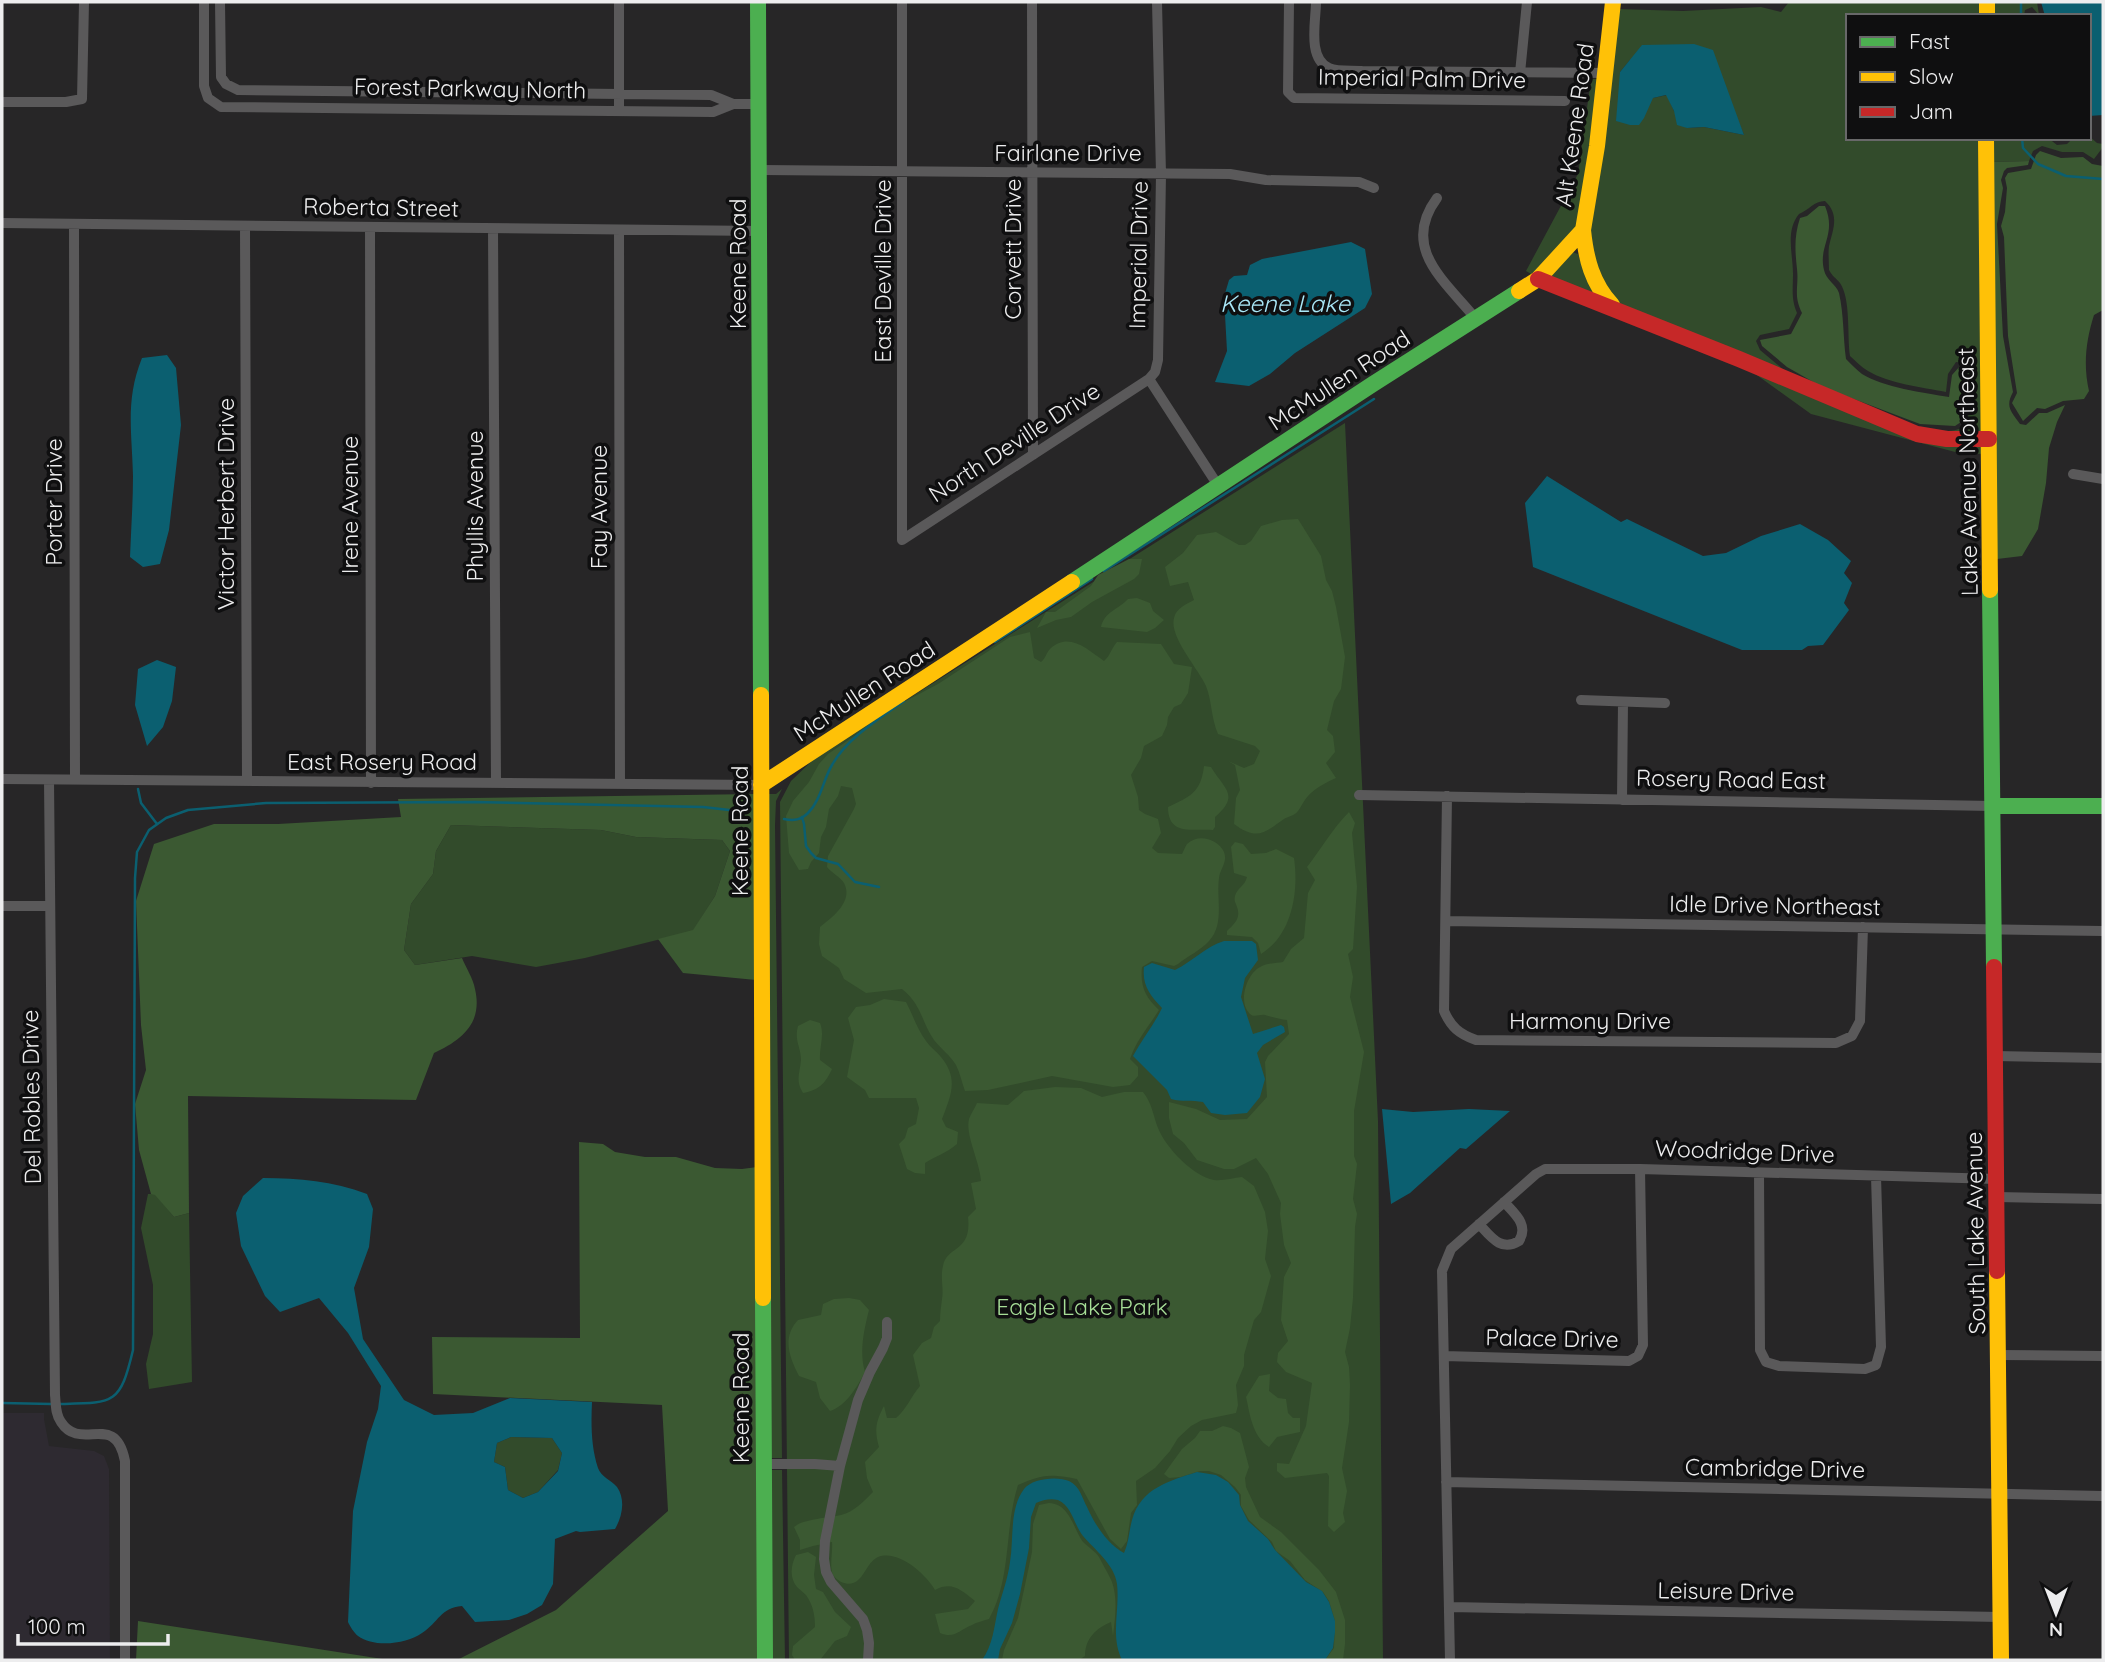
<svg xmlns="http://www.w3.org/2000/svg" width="2105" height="1662" viewBox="0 0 2105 1662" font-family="Quicksand,sans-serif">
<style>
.built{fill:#2e2a31}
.green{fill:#324b2b;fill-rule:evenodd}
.forest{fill:#3b5932}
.water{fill:#0b5f70;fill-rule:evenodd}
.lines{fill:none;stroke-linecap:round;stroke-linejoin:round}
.stream{stroke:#0b5f70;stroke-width:2.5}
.street{stroke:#5a595a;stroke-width:10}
.fast{stroke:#4caf50;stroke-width:16}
.slow{stroke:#ffc107;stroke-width:16}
.jam{stroke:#c62828;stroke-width:16}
.labels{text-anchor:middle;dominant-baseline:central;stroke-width:7;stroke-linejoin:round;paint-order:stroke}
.street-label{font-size:23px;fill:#ededee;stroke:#0f0f10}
.park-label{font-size:23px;fill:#a7de97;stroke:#0f0f10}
.water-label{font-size:24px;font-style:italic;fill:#aae8f8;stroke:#0f0f10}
</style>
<rect width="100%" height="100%" fill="#272627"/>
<path class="built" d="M2,1413H44V1419L49,1446L94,1451L104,1456L109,1469L110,1660H2Z"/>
<path class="green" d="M1789,2H1981V16H1848V138H1981L1984,433L1944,431C1954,431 1963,430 1968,420L1971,380L1963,363L1956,362L1948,374L1946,392C1921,387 1890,384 1868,371C1861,367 1856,361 1850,356C1847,336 1851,299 1840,283C1836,278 1832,276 1829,270C1829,262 1828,253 1829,246C1833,229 1840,215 1825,201C1814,201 1809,210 1799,214C1785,231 1793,254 1793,274C1793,290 1791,299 1797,313L1789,329L1760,335L1756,341L1760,350L1785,371L1619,305L1597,278L1588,230L1617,9L1683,11L1761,7L1781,12ZM1630,60L1735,114L1744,135L1704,127L1687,128L1674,111L1667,95L1653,98L1620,72Z
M1992,2H2037L2039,15L2032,7L2025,10L2024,16H1992Z
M1591,79H1599L1577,228L1533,275L1526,271L1578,174Z
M2089,136L2097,143L2103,144V147L2094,159L2083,152H2062L2042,146L2033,151L2029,161L1992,162V138H2048L2057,145L2067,144L2073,138H2089Z
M1572,252L1578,254L1594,296L1550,276Z
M1747,368L1812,397L1984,445V454L1959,453L1811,414Z
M1345,423L1378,1121L1383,1660H789L780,802L791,781L816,757Z
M782,789L776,801L775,825L782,1458H769L766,794H776Z
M451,825L601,830L636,837L722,840L730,851L715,896L693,931L585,958L536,967L472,956L415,965L404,950L411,904L433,874L436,851Z
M148,1194H155L174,1217L189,1213L192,1382L149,1389L146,1364L153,1334V1285L141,1228Z
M511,1437L552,1438L562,1453L558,1470L538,1492L523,1498L508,1490L505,1467L494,1462L497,1443Z
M769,1470H782L785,1660H770Z"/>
<path class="forest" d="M2040,151L2061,158L2083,157L2092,164L2103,166V310L2094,315C2086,340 2083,365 2089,391L2084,399L2063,401L2045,409L2037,408L2023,421L2012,403L2017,393L2008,336L2004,237L2001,226L2005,212L2007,188L2005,178L2008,173L2031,169L2036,155Z
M2029,161L2028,165L2007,168L2004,171L2001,180L2003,188L1997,224L2003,336L2013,392C2005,407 2011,411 2020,424L2026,425L2039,413H2047L2065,405L2057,422L2049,448L2046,483L2038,529L2022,556L1997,559L1992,162Z
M1819,206H1825C1837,235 1818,245 1824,270C1826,280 1836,284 1839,293C1844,315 1843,337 1846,359C1851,364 1857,370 1862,374C1882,387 1925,393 1949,397L1952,375L1960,366L1967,378C1964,391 1965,406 1964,420L1955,426L1920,424L1822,387L1787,367L1762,346L1760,340L1791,334L1802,313C1793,295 1799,287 1797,269C1795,251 1794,236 1800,218L1807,216Z
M1298,519L1321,556L1326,580L1332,591L1336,607L1345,657L1341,689L1334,701L1327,730L1333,736L1335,752L1326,763L1336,778C1327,782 1319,786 1311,793C1305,798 1303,804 1298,811C1294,816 1289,816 1284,819C1264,833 1257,841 1234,824L1236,798L1240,790L1235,765L1228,761L1244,768L1254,764L1260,751L1255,746L1218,734C1211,718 1212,701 1206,686C1198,668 1169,637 1174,618C1176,608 1187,604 1194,600L1188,582L1170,586L1165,567L1183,553L1197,535L1216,532L1239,545H1245L1251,541L1261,526L1282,520Z
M1129,559H1142L1139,574L1134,579L1092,602L1071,617L1056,620L1037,628L1046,612H1055L1091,586L1098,575Z
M1137,598L1150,603L1153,611L1164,620L1155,628L1147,632L1101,627C1104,612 1119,609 1128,599Z
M1030,632L1034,658L1041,662C1046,658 1046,653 1050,649C1069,631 1088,650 1104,661C1110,656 1111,649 1117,642L1161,644L1174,664L1192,667L1188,693L1181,704L1174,707L1168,717L1167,725L1162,736L1144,746L1141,758L1131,775L1138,797L1139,810L1145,814L1158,819L1161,833L1152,848L1158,853L1182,854C1184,850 1185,847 1187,844C1198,833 1218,839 1224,852C1228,862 1220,869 1219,878C1216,898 1225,924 1209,941C1201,950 1188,956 1178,964L1174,966L1152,961L1142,967C1140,986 1145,997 1159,1010C1149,1026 1136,1041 1130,1059L1138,1067V1076L1130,1085L1113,1087L1052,1076L988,1090L965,1091C962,1083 960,1073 956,1065C950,1055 941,1049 934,1040C921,1021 922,1005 902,989L866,993L844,979L839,968L822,956L819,944L820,927C831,918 854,902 844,883C841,878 831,872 827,867L828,856L854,809L856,804L852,788L841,786L838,796L829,809L826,827L821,837L819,853L811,862L808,869L799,870L789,853L786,816L793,801L809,782L819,764L828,754L904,702L938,684L1010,637Z
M1204,766L1211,767C1225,790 1240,795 1215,817V827L1213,830C1194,828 1168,837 1168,807C1189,797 1201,793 1204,766Z
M756,794V980L683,973L658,939L693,930L715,896L730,851L722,840L636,837L601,830L451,825L436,851L433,874L411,904L404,950L415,965L462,958C466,968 473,978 475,989C483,1023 462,1040 434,1053L416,1100L188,1096L189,1213L174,1217L155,1195L151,1194L139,1150L135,1104L146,1070L141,1025L136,901L154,844L214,824H278L401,817L398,799Z
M1349,812L1355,823L1352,833L1357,887L1353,949L1348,954L1353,977L1350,997L1364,1052L1354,1111V1156L1357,1164L1353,1199L1357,1214L1355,1227L1353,1298L1350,1328L1345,1352L1349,1367L1350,1385L1349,1422L1342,1468L1347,1491L1343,1513L1345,1522L1334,1532L1328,1526L1329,1476L1327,1473L1285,1478L1277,1471V1463L1289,1464L1306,1426L1312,1383L1286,1372L1277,1362L1278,1353L1288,1341L1281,1320L1284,1277L1291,1263L1284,1245L1280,1214L1281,1203L1268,1174L1256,1158L1234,1169H1224L1197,1160L1184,1143L1173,1134L1169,1118V1102L1196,1109L1220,1120L1247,1119L1267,1097L1265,1062L1268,1056L1289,1034L1287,1020C1280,1019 1272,1017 1265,1015C1260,1014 1254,1018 1250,1014C1237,1002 1247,972 1262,966C1268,963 1277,963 1283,962L1291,949L1304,938L1308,893L1315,880L1307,867C1321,849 1333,828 1349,812Z
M1235,842L1243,844L1251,854L1266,853L1276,849L1294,858C1299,892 1292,935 1261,954L1258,943L1252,937L1227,935V931C1235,923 1241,918 1237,907C1235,901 1234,902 1235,896C1237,888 1245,886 1247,877L1234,873L1231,847Z
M884,999L906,1002C913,1015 917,1029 926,1041C930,1047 936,1051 941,1057C959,1079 951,1095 942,1119L946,1127L958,1132L957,1144C947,1153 936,1156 925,1163V1174L915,1173L907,1169L899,1144L905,1138L908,1128L916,1124L919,1108L916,1098H869L865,1090L847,1077L854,1040L848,1018L856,1007L870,1005Z
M810,1020L820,1023C825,1035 819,1048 820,1060L832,1069C825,1084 819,1090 803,1093C795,1080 800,1073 801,1060C801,1047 794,1041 798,1026Z
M1055,1087L1081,1088L1102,1097L1124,1092H1143C1152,1103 1153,1115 1158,1128C1166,1148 1193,1176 1214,1180C1223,1181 1233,1178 1242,1177L1254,1186L1265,1212L1268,1231L1265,1259L1271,1276L1261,1312L1254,1320L1244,1355V1366L1236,1385L1238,1405L1236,1413L1202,1420L1191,1426L1178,1438L1170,1451L1155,1468L1136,1481L1137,1505L1131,1513L1127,1541L1121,1549L1110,1539L1077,1479C1050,1474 1043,1474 1018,1485C1004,1529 1012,1578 989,1619C983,1621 977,1622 972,1625C959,1630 955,1639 940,1633L935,1614L968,1609L975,1601C961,1590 952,1581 935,1590C926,1574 898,1549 878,1557C864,1563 863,1591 841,1582C838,1580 835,1578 833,1575C829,1565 833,1553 832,1542L813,1546L800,1550V1540L794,1527C803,1519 828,1518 841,1515C854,1512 864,1501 873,1492L867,1478L865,1462L879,1447C874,1430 876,1421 884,1406L887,1418H896C907,1409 911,1396 920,1386L913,1355L922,1343L931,1338L934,1327L940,1321C940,1313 941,1307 942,1299C944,1289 940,1277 943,1266C947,1245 972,1253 968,1217L976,1209L971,1183L981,1181C980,1162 965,1135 969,1119C971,1113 975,1108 977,1103L1008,1105L1024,1091Z
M579,1142L603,1144L615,1152L645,1157H676L715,1168L742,1169L757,1167L760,1660H457L556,1610L668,1511L662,1405L433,1394L432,1337L580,1338Z
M849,1298L860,1300L869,1310C864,1330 859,1352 865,1372C857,1387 846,1406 830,1411L820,1398L816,1382L799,1376C789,1357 782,1337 798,1320L821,1315L823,1304L834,1299Z
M1270,1374L1269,1391L1278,1398L1286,1399L1288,1413L1293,1418H1300V1432L1277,1437L1269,1447C1252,1436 1250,1414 1246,1397L1259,1376Z
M1223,1426L1231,1428L1240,1433L1249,1467L1245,1478L1246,1487L1260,1517L1281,1532L1319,1570L1336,1592L1345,1620V1644L1343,1660H1325L1334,1648L1335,1621L1329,1601L1323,1592L1305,1580L1290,1561L1276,1551L1272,1542L1249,1520L1241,1506V1495L1235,1487L1221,1475L1209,1471H1200L1181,1477L1169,1478L1164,1474L1182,1449L1195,1438L1200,1431H1212Z
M1049,1503C1070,1504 1073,1528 1083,1542C1088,1547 1095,1551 1099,1557C1102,1563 1109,1575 1112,1582C1118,1599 1115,1619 1113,1636L1111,1622C1096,1628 1085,1639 1085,1656L1079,1660H1002L1004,1650L1018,1618L1032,1552L1033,1524L1039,1505Z
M808,1552L816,1557L814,1575L816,1589L823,1592L835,1612L851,1627L847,1636L835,1641L820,1660H795L792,1655L793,1646L815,1627C815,1615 813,1605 806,1595C803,1592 800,1590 797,1587C789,1577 791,1565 796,1555Z
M138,1621L389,1660H136Z"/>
<path class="water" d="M2041,2H2103V115L2089,116V16H2045Z
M1694,44L1713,50L1744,135L1704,127L1687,128L1677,125L1674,111L1666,95L1653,98L1644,118L1639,125H1630L1616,121L1620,72L1642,45Z
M1351,242L1365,249L1372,294L1365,308L1295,353L1270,374L1249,386L1215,382L1227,351L1224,297L1229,280L1234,276L1247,275L1250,265L1262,259Z
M167,355L176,368L181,425L169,530L160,564L143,567L130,557C131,530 133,503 133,476C132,432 125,400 142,358Z
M1547,476L1621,522L1627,519L1703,556L1726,553L1761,536L1800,524L1828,540L1851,561L1844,573L1852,583L1844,603L1849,610L1823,645L1808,646L1802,650H1742L1533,567L1525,503Z
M157,660L176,667L172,701L163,727L147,746L135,705L138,669Z
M1224,941H1252L1256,944L1258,960L1245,978L1241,997L1253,1034L1281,1025L1284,1027L1285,1032L1263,1045L1257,1053L1265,1079L1260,1097L1247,1113L1225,1115L1211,1113L1203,1102C1192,1100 1182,1102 1171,1099L1167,1090L1133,1056C1142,1039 1154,1025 1162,1008C1150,995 1142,986 1144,967L1152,963L1175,970C1193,961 1205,947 1224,941Z
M1382,1109L1413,1112L1469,1109L1510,1111L1466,1149L1460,1148L1410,1193L1391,1204Z
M263,1178C300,1178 332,1181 367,1194L373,1209L369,1247L354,1288L363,1339L404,1400L434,1415L473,1413L510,1398L592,1402C591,1424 591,1447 598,1468C601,1477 611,1480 617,1487C626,1500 622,1517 615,1529L580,1532L576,1531L555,1539L553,1584L542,1605L527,1614L509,1620L475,1622L462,1606C440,1608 439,1622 422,1633C407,1644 374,1648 358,1636C354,1633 350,1626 348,1622L353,1511L367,1442L378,1409L381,1386L348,1333L319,1298L280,1312L265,1296L241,1246L236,1213L243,1196ZM511,1437L552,1438L562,1453L558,1471L538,1492L523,1498L508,1490L505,1467L494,1462L497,1443Z
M1197,1472L1216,1475L1228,1482L1239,1495L1240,1505L1248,1521L1268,1539L1275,1550L1306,1582L1322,1591L1329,1602L1335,1621V1632L1333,1648L1325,1660H1122C1110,1636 1120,1610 1117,1584C1115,1565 1094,1549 1083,1536C1074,1525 1072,1506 1058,1500C1050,1498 1043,1500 1036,1503L1031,1517L1029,1548L1020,1594L1012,1623L1000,1649L998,1660H982C993,1645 994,1627 998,1609C1002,1594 1008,1578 1010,1562C1014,1539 1009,1509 1024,1489C1032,1478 1058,1476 1069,1481C1080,1486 1082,1498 1087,1507C1094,1523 1107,1544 1124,1553C1129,1542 1129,1531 1132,1520C1141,1488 1169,1481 1197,1472Z"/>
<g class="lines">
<path class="stream" d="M2021,2V16
M2022,138L2023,148L2038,164L2066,176L2103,179
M1104,571L1374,399
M995,642L1092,579
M138,789L141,803L157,824
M802,817L804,824L806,846L811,853L816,858L838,864L855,882L879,887
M784,819C794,821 801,820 808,813C821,800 823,780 832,765C848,737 879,719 904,701
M2,1403L52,1404
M59,1404C114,1403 120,1405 133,1350L135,878L137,852L149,830L166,818L188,810L266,803L475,802L703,807L738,811"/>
<path class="street" d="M204,2V86L208,98L221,107L713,112L733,104
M220,2L221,77L226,84L238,90L711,95L733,104H759
M1032,2L1033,455
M1157,2L1161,174L1158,360L1155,372L1149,379L1219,487
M1289,2L1288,92L1294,98L1565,101
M1316,2C1316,21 1307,58 1329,68C1338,72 1353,70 1362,71L1605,73
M1520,73L1527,2
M2,102H66L82,99L84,2
M619,111V2
M759,170L1230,174L1266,180L1359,182L1374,188
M1437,198C1400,248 1445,281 1476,319
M2,223L759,231
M74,224L75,780
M245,227L247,781
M370,228L371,783
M493,229L496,783
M619,231L620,784
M2073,474L2103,479
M902,540V2
M902,540L1149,379
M1581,700L1665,703
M2,779L761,785
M49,780L55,1395C56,1403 55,1414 61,1422C81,1453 115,1410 125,1461V1660
M1359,795L1993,806
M1447,796L1444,1011C1451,1027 1459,1034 1476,1040L1836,1043L1852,1036L1860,1021L1863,927
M1622,800L1623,702
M2,906H50
M1446,921L2103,931
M1995,1056L2103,1058
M1759,1173L1760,1350L1766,1362L1779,1366L1865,1369L1876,1365L1881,1347L1876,1176
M1997,1197L2103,1199
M1479,1224C1491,1237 1501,1252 1519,1241C1529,1225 1515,1214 1504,1202
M1999,1355L2103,1356
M1444,1356L1629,1361L1638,1356L1643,1345L1640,1169
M763,1464H815L840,1466
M1446,1482L2103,1496
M1450,1607L2001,1617
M868,1660L869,1643L867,1630L863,1619L831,1582L826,1572L824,1559L825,1541L840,1466L858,1400L870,1372L883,1348L887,1338V1322
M1450,1660L1442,1271L1451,1249L1536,1174L1545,1169H1640L1997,1179"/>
<path class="fast" d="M758,2L761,695
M1072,582L1373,384L1519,291
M1990,590L1994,967
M1993,806H2103
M763,1298L765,1660"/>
<path class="slow" d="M1987,2V16
M1986,138L1990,590
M1583,230C1586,259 1592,283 1612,305
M1519,291L1538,279L1583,230L1597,146L1613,2
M761,695L763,1298
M761,785L1072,582
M1997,1271L2001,1660"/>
<path class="jam" d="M1538,279L1739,359L1917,434L1947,439H1989
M1994,967L1997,1271"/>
</g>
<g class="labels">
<g class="street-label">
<text transform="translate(1422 78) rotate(1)">Imperial Palm Drive</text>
<text transform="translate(470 88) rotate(1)">Forest Parkway North</text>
<text transform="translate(1574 125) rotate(-82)">Alt Keene Road</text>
<text x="1068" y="152">Fairlane Drive</text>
<text transform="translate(381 207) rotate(1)">Roberta Street</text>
<text transform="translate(1012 249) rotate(-90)">Corvett Drive</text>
<text transform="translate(1138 255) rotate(-89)">Imperial Drive</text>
<text transform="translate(737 264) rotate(-90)">Keene Road</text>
<text transform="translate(882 271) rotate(-90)">East Deville Drive</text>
<text transform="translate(1339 380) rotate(-33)">McMullen Road</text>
<text transform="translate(1014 442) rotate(-33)">North Deville Drive</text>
<text transform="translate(1967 472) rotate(-91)">Lake Avenue Northeast</text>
<text transform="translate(53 502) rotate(-90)">Porter Drive</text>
<text transform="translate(225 504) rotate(-90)">Victor Herbert Drive</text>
<text transform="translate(349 505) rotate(-90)">Irene Avenue</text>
<text transform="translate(474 506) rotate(-90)">Phyllis Avenue</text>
<text transform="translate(598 507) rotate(-90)">Fay Avenue</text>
<text transform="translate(864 691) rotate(-33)">McMullen Road</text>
<text x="382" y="761">East Rosery Road</text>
<text transform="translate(1731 779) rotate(1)">Rosery Road East</text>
<text transform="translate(739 831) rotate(-90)">Keene Road</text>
<text transform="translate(1775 905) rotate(1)">Idle Drive Northeast</text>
<text x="1590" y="1020">Harmony Drive</text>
<text transform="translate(31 1097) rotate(-91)">Del Robles Drive</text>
<text transform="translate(1745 1151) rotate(2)">Woodridge Drive</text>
<text transform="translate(1975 1233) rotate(-91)">South Lake Avenue</text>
<text transform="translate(1552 1338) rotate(1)">Palace Drive</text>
<text transform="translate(740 1398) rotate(-90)">Keene Road</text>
<text transform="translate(1775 1468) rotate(1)">Cambridge Drive</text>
<text transform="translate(1726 1591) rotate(1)">Leisure Drive</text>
</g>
<g class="park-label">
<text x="1082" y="1306">Eagle Lake Park</text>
</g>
<g class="water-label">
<text x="1285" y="303">Keene Lake</text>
</g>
</g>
<rect width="2105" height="1662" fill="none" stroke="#ededee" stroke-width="7"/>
<rect x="1846" y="14" width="245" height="126" fill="#0f0f10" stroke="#686869" stroke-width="2"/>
<rect x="1860" y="37" width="35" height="10" fill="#4caf50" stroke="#686869" stroke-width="2"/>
<text x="1909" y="49" font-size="21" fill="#ededee">Fast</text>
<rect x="1860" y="72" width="35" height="10" fill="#ffc107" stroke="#686869" stroke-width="2"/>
<text x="1909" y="84" font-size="21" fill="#ededee">Slow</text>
<rect x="1860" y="107" width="35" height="10" fill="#c62828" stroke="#686869" stroke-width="2"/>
<text x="1909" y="119" font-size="21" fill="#ededee">Jam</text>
<g transform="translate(2056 1613) rotate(180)" stroke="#0f0f10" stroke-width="5" paint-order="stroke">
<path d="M0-5L12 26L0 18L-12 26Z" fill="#ededee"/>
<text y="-10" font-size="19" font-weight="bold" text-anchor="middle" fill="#ededee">N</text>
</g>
<path d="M18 1634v10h150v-10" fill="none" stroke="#ededee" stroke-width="3.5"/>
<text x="28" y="1634" font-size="21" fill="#ededee" stroke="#0f0f10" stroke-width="5" paint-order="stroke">100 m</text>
</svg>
